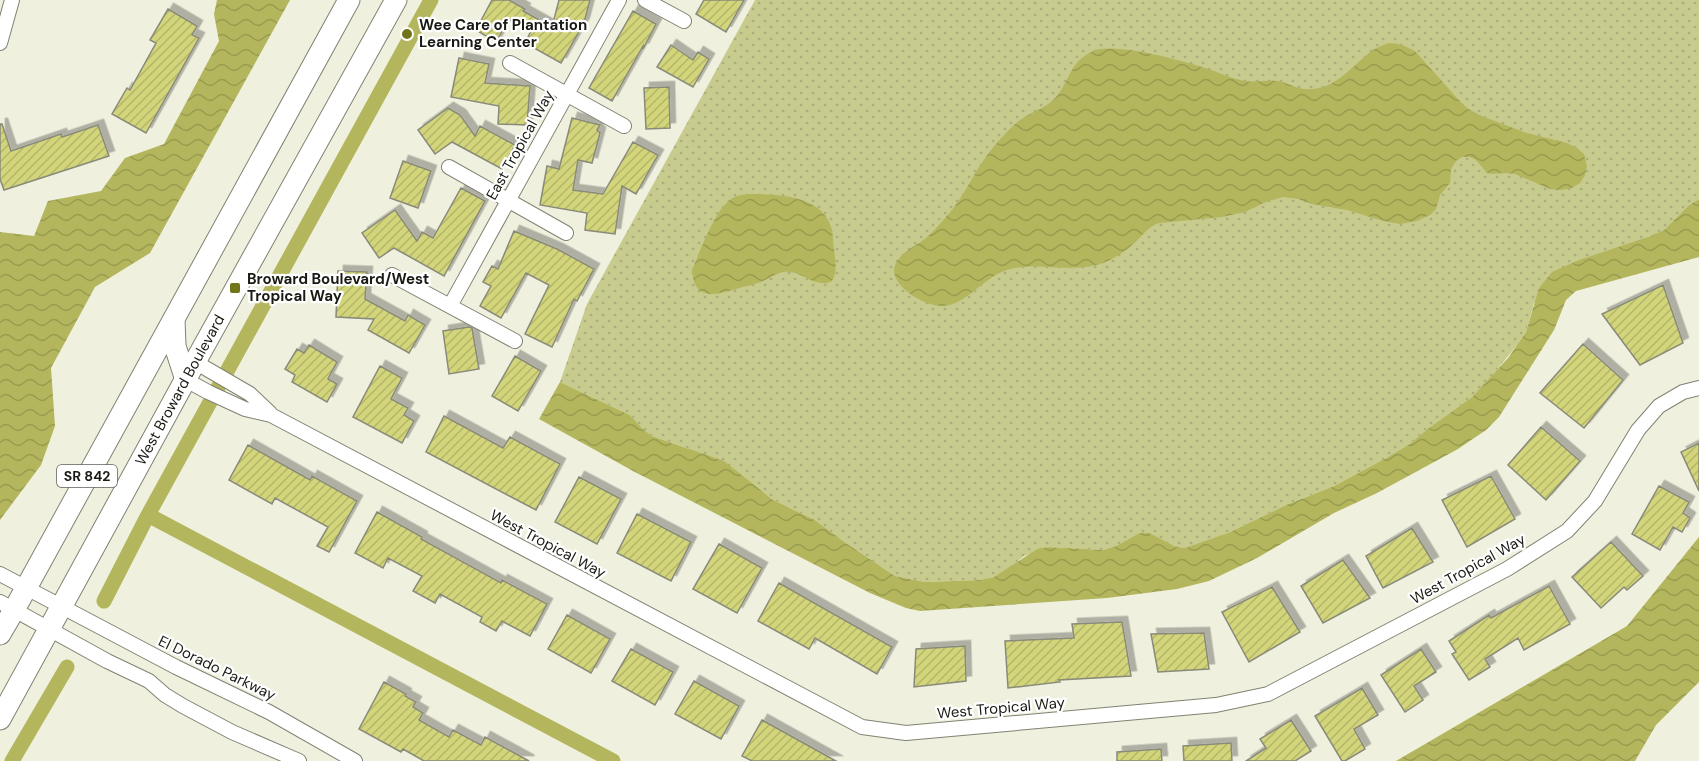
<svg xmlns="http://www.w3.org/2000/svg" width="1699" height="761" viewBox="0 0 1699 761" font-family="'DM Sans',sans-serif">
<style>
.grass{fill:url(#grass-dots)}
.water{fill:url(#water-waves)}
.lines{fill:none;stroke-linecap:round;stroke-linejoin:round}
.canal{stroke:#b3b65c;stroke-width:15}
.building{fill:url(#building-hatch);stroke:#898a7a;stroke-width:1.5;filter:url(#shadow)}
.minor-casing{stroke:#818272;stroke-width:16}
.primary-casing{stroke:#818272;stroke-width:23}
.minor{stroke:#fff;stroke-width:14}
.primary{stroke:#fff;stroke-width:21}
.poi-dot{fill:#72741a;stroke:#fff;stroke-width:2}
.labels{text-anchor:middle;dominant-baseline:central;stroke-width:4.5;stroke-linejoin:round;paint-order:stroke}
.shield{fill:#fff;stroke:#5f5f5a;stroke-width:1.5}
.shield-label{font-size:14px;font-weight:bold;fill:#1a1a14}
.poi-label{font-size:15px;font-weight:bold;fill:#1a1a14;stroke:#fff;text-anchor:start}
.street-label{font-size:15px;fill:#1a1a14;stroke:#fff}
</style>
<defs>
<pattern id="grass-dots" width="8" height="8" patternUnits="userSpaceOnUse" patternTransform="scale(1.5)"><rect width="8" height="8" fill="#c8cb8e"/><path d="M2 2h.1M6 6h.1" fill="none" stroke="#abae7a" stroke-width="1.8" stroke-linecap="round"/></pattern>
<pattern id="water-waves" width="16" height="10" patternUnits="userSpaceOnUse" patternTransform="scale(1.5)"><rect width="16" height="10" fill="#b3b65c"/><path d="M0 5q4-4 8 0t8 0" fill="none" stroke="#999c4f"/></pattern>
<pattern id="building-hatch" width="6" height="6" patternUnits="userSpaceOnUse" patternTransform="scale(1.5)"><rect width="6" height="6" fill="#d2d57a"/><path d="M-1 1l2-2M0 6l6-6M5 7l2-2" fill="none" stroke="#b4b669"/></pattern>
<filter id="shadow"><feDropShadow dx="5.5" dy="-5.5" stdDeviation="0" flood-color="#0004"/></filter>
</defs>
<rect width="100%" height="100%" fill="#eff0de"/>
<path class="grass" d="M755,0H1699V199L1689,205L1664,230L1648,237L1534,303L1526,332L1517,345L1491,377L1472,397L1430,427L1408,445L1386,458L1334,486L1286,505L1228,533L1200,544L1185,548L1174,546L1139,533L1116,546L1103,550L1049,547L1024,556L1007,570L994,577L980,580L925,582L895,576L846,543L815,520L773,500L755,487L687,448L652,436L643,429L630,415L560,382L587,304Z"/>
<path class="water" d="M217,0H290L150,253L95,287L51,368L55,426L41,465L0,520V232L34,236L48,201L101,191L125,158L164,144L219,41L214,14Z
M1388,43C1399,43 1406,46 1415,51L1457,98L1467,108L1479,115L1527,133L1567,143L1577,148L1584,154L1587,166L1585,175L1580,183L1572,188L1561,190L1550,189L1515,174L1506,173L1492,174L1487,173L1476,160L1470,157H1462L1456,161L1451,169L1450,183L1440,195L1436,209L1430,215L1417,221L1400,224L1383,221L1347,210L1312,204L1298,199L1283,197L1266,202L1245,212L1222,217L1159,223C1147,227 1141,238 1131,246C1124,252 1116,257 1108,261C1075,276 1040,260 1007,270C984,277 966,305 943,306C927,307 894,289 894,270C895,255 916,246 926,238C935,230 943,220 951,211C961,199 968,185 976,172C986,155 1000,138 1014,125C1026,113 1045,110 1056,97C1070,81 1069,62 1093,51C1113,42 1180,60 1202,67C1216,71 1231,79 1246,81C1257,83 1268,79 1278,81C1295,85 1299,92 1319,88C1338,84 1353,66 1368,54C1373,49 1381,46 1388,43Z
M747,194C775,194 824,194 832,230C833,236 833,243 834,249C835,260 838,271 832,281C816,290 801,269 784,272C776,273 770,278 763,281C754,285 745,286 736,289C713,296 694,300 692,270C700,252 714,212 729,201C734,196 740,195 747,194Z
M1699,199V257L1576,291L1566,300L1554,330L1499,417L1486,430L1458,449L1377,493L1334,513L1257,558L1209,581L1177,589L1107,598L920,611L906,608L870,593L633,471L539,419L560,382L630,415L643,429L652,436L724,461L773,500L815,520L846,543L895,576L925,582L980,580L994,577L1037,549L1049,547L1103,550L1116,546L1139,533H1149L1174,546L1185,548L1228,533L1286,505L1334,486L1386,458L1408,445L1430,427L1472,397L1508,358L1526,332L1539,288L1552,272L1579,260L1648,237L1664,230L1689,205Z
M1699,537V682L1656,725L1635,761H1396L1627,626Z"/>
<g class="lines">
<path class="canal" d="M148,515L613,761
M104,601L148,515L431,0
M12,761L67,667"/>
</g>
<path class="building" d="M492,0H509L525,9L523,11L552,27L559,0H590L584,23L561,63L525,43L531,31L509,19L496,42L476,30Z
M704,0H744L726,32L696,14Z
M168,9L197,26L192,35L199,38L146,133L112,114L127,88L130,90L156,43L150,40Z
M633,11L656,24L643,49V46L612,101L589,88Z
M671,45L693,60L698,52L709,59L693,87L657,67Z
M459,58L489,64L485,83L530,86L527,125L498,124L499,106L451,97Z
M669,87L670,128L646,129L644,88Z
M448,108L460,115L475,136L480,126L515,145L502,169L452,142L435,154L418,130Z
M572,118L600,125L597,130L600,133L592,163L578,160L573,190L603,194L633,142L658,155L636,194L622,186L615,234L585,230L587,213L540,205L547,166L559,169Z
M0,124H2L11,151L61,134L62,137L98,125L109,156L4,190L0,179Z
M403,161L431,171L418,208L390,198Z
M461,188L485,201L444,276L394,248L379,258L362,233L395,210L417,241L422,232L433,238Z
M514,231L557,249L594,269L577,301L574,299L552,347L525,334L549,285L526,273L501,318L480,306L491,286L483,282L492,266L498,269Z
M338,271L367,272L365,299L405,321L408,315L425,325L409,353L368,330L374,319L336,317Z
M1663,285L1683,343L1640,365L1602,314Z
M469,327L472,328L479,369L449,374L443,331Z
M1583,344L1623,380L1584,428L1540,393Z
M309,345L337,362L328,379L337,384L327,402L292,382L295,375L285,369L297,349L304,353Z
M515,356L541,371L518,411L492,396Z
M380,366L402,378L391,399L408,408L404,415L414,421L402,443L353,417Z
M444,416L503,448L510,437L560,464L536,510L426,452Z
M1541,427L1580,461L1546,500L1508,465Z
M1699,443V491L1681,452Z
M248,445L310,480L312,476L357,501L329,552L317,546L328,527L275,498L272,504L229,480Z
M1491,476L1515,519L1467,547L1442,500Z
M579,477L621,499L597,544L555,522Z
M1659,486L1689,502L1683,513L1690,518L1682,532L1673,527L1660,550L1632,534Z
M377,512L422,537L421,539L501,583L502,580L547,604L530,636L502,621L496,631L480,622L482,617L440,594L435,603L413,591L422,576L388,558L383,568L355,553Z
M637,514L691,542L671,581L617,553Z
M1412,528L1433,562L1383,588L1366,556Z
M1611,542L1643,576L1627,590L1624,587L1601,608L1572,577Z
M719,544L762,568L737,613L693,589Z
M1343,560L1370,598L1323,623L1301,586Z
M779,583L892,647L877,674L815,638L809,649L758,621Z
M1549,586L1570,624L1524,650L1518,638L1485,659L1490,667L1469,680L1452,654L1456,652L1449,641L1489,615L1491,618Z
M1272,587L1300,632L1249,662L1222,612Z
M567,615L610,639L591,673L548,649Z
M1122,622L1131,676L1059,680L1060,682L1008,688L1005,641L1074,638L1072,624Z
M1204,633L1209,669L1158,672L1151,634Z
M965,646L966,681L914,687L916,649Z
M631,649L673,672L655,705L612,681Z
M1421,649L1436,672L1414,686L1423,700L1405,712L1381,675Z
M694,681L739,706L721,739L675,714Z
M384,682L406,694L405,696L416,702L413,707L423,713L419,720L449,737L453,730L481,745L485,737L529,761H424L403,749L401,752L359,729Z
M1362,688L1378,715L1354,729L1365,749L1345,761H1342L1315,716Z
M762,720L836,761H752L742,756Z
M1291,720L1311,751L1295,761H1246L1266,748L1260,739Z
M1231,743L1232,761H1184L1183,746Z
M1161,749L1162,761H1117V752Z"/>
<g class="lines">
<g class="minor-casing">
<path id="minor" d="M645,0L684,21
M0,43L12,0
M510,63L624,126
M449,167L566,233
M392,275L515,341
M450,306L619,0
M195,362L250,394L270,413
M186,380L208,392L245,409L271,415L862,727L906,733L1216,705L1268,694L1507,569L1567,531L1595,501L1638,430L1659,406L1683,392L1699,388
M0,574L176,667L269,712L355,761
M0,602L107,661L149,681L165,695L183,706L232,732L299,761"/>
</g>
<g class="primary-casing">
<g id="primary">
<path d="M174,319L175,346L186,380"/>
<path d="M0,634L14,610L349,0"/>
<path id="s1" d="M0,719L195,362L396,0"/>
</g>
</g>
<use href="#minor" class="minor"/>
<use href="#primary" class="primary"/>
</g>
<g class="poi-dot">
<circle cx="407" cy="34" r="6"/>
<rect x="229" y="282" width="12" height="12" rx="3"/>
</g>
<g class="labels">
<rect class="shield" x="57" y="465" width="60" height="22" rx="4.5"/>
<g class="shield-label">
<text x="87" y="476">SR 842</text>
</g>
<g class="poi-label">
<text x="419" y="25">Wee Care of Plantation<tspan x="419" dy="17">Learning Center</tspan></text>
<text x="247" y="279">Broward Boulevard/West<tspan x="247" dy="17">Tropical Way</tspan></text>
</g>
<g class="street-label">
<text transform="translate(520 145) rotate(-61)">East Tropical Way</text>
<text stroke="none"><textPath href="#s1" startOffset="375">West Broward Boulevard</textPath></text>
<text transform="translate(548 544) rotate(28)">West Tropical Way</text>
<text transform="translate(1468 569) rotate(-29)">West Tropical Way</text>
<text transform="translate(217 668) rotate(26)">El Dorado Parkway</text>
<text transform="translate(1001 708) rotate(-5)">West Tropical Way</text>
</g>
</g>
</svg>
